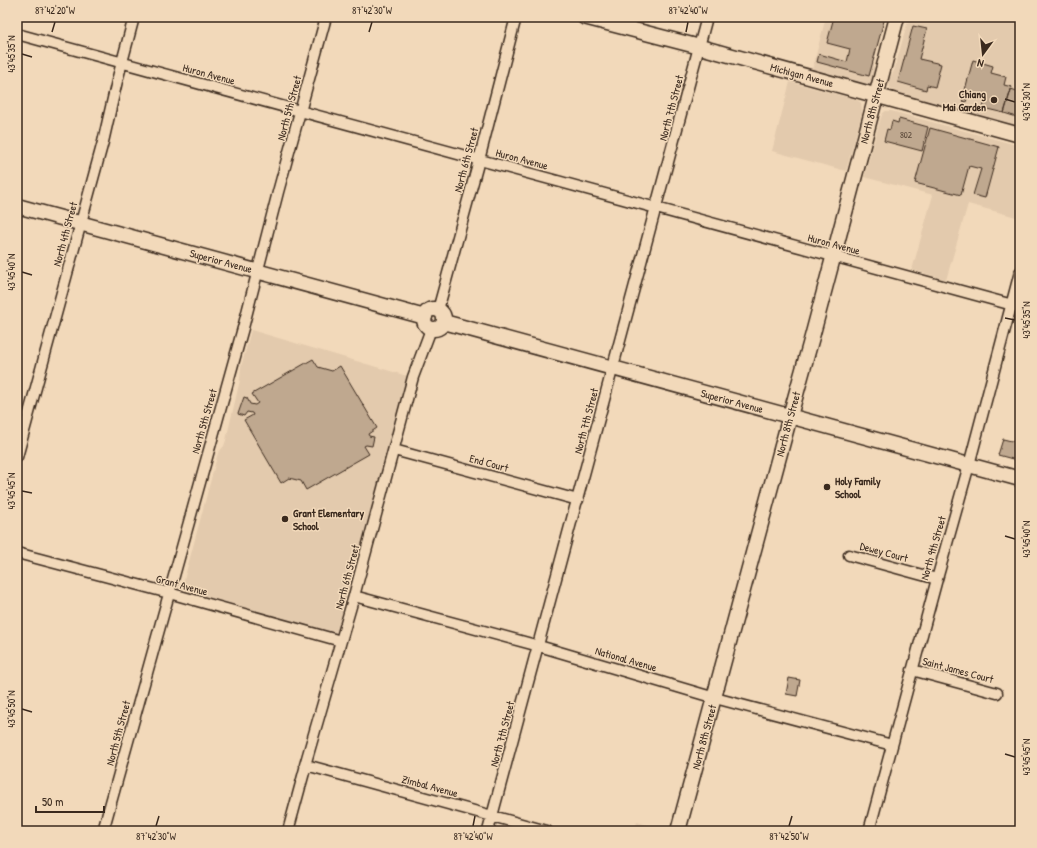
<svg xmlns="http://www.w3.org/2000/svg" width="1037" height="848" viewBox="0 0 1037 848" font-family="'Patrick Hand',sans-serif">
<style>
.built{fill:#e3caad}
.building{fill:#bfa88f;stroke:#3b2a1e}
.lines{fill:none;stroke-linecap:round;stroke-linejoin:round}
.street-casing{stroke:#3b2a1e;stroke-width:13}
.secondary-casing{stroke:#3b2a1e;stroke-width:17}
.street{stroke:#f2d9ba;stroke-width:10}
.secondary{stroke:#f2d9ba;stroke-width:14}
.ticks{fill:none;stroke:#3b2a1e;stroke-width:1.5}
.poi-dot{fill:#3b2a1e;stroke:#f2d9ba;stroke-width:1.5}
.labels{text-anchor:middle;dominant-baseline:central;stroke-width:3;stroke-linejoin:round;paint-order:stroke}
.number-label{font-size:9px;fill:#5c4a3a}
.street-label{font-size:11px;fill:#3b2a1e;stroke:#f2d9ba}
.poi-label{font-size:11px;font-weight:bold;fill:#3b2a1e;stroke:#f2d9ba;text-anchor:start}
.neatline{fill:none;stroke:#3b2a1e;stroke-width:1.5}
.ticks-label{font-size:10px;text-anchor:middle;fill:#3b2a1e}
</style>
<rect width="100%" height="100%" fill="#f2d9ba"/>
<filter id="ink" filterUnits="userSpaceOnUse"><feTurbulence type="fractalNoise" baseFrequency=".025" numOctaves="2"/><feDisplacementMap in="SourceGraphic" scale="8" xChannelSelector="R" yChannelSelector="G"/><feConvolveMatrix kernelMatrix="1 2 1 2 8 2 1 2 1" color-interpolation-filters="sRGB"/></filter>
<g filter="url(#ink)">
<path class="built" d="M826,17H886L874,61V66L876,74L875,82L871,85H867L812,70Z
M909,17H1020V126L896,92L890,88L889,84V79L894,71Z
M790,82L852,98L859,101L861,103L862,110V114L846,171L772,151Z
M886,111H891L1020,146V218L968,204L946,280L912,270L933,195L864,177L880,120L883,113Z
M251,330L407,376L341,625L338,634L335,636L183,592V584L218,453L224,446L226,440L240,380L241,367Z
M637,822L668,831H634Z"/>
<path class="building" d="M834,17H885L869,76L817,62L819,54L847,62L850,49L827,43Z
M913,26L927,29L919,59L941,64L935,87L927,85L926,90L898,82Z
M973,60L993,66L991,73L1006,77L1004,85L1012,87L1004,113L983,108L985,100L968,95L966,102L962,101Z
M1011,89L1020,92V118L1004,113Z
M899,119L928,127L922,151L884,141L887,129L890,130L892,121L898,123Z
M930,128L999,147L985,198L973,195L981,169L969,166L961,195L915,183Z
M313,359L318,367L332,371L340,366L377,428L368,434L369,436L374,437L372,446L366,445L364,446L369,454L306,490L301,481L289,478L281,483L244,420L253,415L252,413L247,412L244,416L238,414L244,397L247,398L250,404L255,405L258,403L252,394Z
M1003,439L1020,443V461L998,455Z
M789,678L800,680L797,696L786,694Z"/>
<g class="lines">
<g class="street-casing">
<path id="street" d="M17,34L1020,307
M438,310L479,160L516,17
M394,450L578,500
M17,457L103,142L117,81L134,17
M17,553L169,593L341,641
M849,555L937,579
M354,596L539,646L715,698L892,745
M912,670L997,693
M306,765L547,831
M103,831L243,328L278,192L326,17
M288,831L306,765H305L354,596L413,377L431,329
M488,831L707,17
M869,831L937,579L969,465L1020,272"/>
</g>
<g class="secondary-casing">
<path id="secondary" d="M584,17L700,47L1020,135
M17,206L425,317
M424 319a10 10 0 1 1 20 0a10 10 0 1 1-20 0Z
M444,322L1020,479
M678,831L790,416L812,337L897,17"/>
</g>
<use href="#street" class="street"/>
<use href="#secondary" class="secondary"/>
</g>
</g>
<path class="ticks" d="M52,32L55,22M369,32L372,22M686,32L688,22M22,54L32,57M1005,99L1015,102M22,272L32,275M1005,318L1015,320M22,491L32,493M1005,536L1015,539M22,709L32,712M1005,754L1015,757M156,826L159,816M473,826L475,816M789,826L792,816"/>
<g class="poi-dot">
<circle cx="994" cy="100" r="4"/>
<circle cx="827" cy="487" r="4"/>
<circle cx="285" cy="519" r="4"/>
</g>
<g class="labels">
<g class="number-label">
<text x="906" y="135">802</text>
</g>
<g class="street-label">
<text transform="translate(209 74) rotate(15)">Huron Avenue</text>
<text transform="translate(802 75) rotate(15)">Michigan Avenue</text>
<text transform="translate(289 108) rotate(-75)">North 5th Street</text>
<text transform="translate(671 108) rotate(-75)">North 7th Street</text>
<text transform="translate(872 111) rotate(-75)">North 8th Street</text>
<text transform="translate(522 159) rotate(15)">Huron Avenue</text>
<text transform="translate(466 160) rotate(-75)">North 6th Street</text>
<text transform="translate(65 234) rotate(-75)">North 4th Street</text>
<text transform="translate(834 244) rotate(15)">Huron Avenue</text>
<text transform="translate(221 261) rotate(15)">Superior Avenue</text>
<text transform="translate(732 401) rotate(15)">Superior Avenue</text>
<text transform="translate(204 421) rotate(-74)">North 5th Street</text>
<text transform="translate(586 421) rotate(-75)">North 7th Street</text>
<text transform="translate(788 424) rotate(-75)">North 8th Street</text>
<text transform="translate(489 463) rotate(15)">End Court</text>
<text transform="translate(933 548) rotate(-74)">North 9th Street</text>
<text transform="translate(884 552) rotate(15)">Dewey Court</text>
<text transform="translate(347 577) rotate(-75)">North 6th Street</text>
<text transform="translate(182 585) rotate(15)">Grant Avenue</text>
<text transform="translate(626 659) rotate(16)">National Avenue</text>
<text transform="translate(958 670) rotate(15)">Saint James Court</text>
<text transform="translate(118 733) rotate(-75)">North 5th Street</text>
<text transform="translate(502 734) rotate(-75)">North 7th Street</text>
<text transform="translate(704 737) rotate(-75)">North 8th Street</text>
<text transform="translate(430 786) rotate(15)">Zimbal Avenue</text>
</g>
<g class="poi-label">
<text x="986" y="94" text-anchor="end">Chiang<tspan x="986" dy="13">Mai Garden</tspan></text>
<text x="835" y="481">Holy Family<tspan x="835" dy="13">School</tspan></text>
<text x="293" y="513">Grant Elementary<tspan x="293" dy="13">School</tspan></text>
</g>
</g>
<rect width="1037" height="848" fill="none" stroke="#f2d9ba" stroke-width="44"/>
<g transform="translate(983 54) rotate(195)" stroke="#f2d9ba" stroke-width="3" paint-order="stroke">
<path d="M0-3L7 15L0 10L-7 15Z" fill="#3b2a1e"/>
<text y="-6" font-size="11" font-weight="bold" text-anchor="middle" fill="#3b2a1e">N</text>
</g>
<path d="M36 806v6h68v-6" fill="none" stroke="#3b2a1e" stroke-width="2"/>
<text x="42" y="806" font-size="12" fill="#3b2a1e" stroke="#f2d9ba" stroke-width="3" paint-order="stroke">50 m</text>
<rect x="22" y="22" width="993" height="804" class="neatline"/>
<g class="ticks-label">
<text x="55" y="14">87°42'20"W</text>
<text x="372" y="14">87°42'30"W</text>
<text x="688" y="14">87°42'40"W</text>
<text transform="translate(11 54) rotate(-90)" y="4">43°45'35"N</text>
<text transform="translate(1026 102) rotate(-90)" y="4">43°45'30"N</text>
<text transform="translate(11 272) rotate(-90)" y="4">43°45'40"N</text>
<text transform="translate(1026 320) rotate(-90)" y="4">43°45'35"N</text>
<text transform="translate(11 491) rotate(-90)" y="4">43°45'45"N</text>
<text transform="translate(1026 539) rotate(-90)" y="4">43°45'40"N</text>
<text transform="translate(11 709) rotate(-90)" y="4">43°45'50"N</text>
<text transform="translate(1026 757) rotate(-90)" y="4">43°45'45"N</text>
<text x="156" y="840">87°42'30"W</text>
<text x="473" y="840">87°42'40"W</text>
<text x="789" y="840">87°42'50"W</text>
</g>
</svg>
